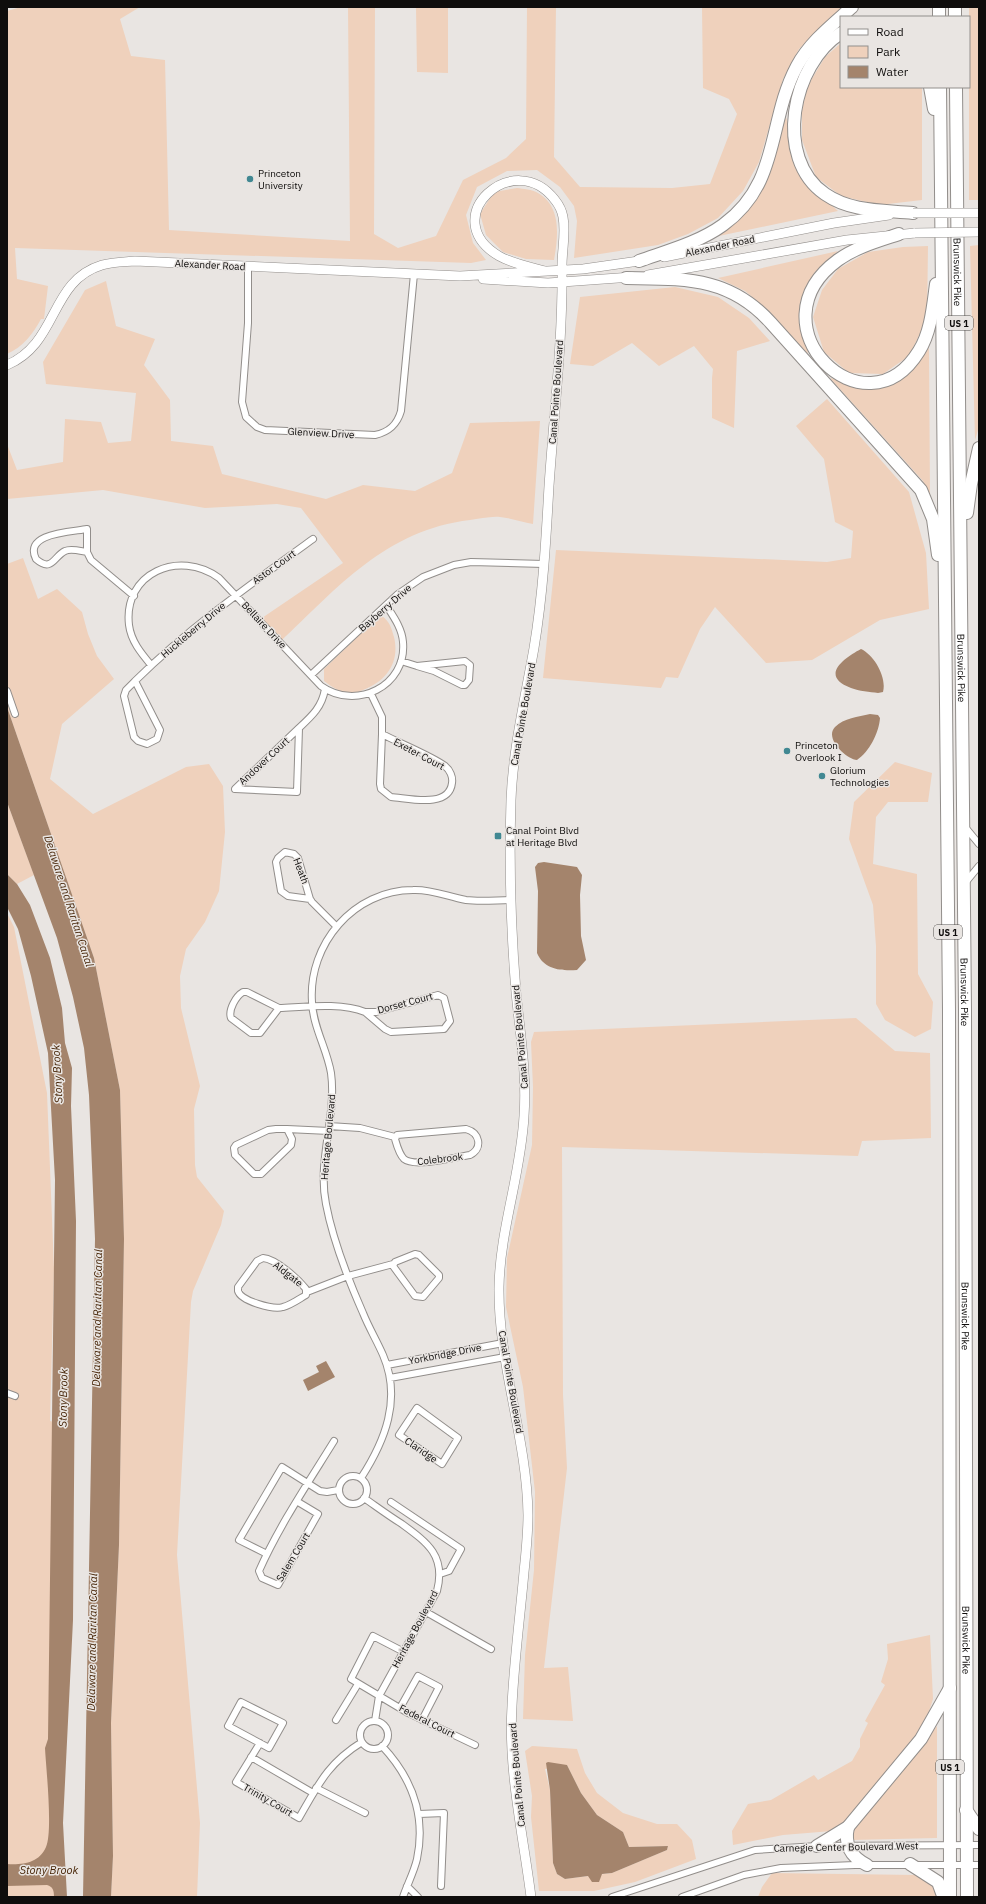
<svg xmlns="http://www.w3.org/2000/svg" width="986" height="1904" viewBox="0 0 986 1904" font-family="'IBM Plex Sans',sans-serif">
<style>
.green{fill:#efd1bc;fill-rule:evenodd}
.water{fill:#a4846c}
.lines{fill:none;stroke-linecap:round;stroke-linejoin:round}
.street-casing{stroke:#928e8b;stroke-width:8}
.secondary-casing{stroke:#928e8b;stroke-width:10}
.highway-casing{stroke:#928e8b;stroke-width:14}
.street{stroke:#fff;stroke-width:6}
.secondary{stroke:#fff;stroke-width:9}
.highway{stroke:#fff;stroke-width:12}
.secondary-bridge-casing{stroke:#928e8b;stroke-width:10;stroke-linecap:butt}
.secondary-bridge{stroke:#fff;stroke-width:9}
.poi-dot{fill:#418892;stroke:#e9e5e2;stroke-width:1.5}
.labels{text-anchor:middle;dominant-baseline:central;stroke-width:3;stroke-linejoin:round;paint-order:stroke}
.shield{fill:#e9e5e2;stroke:#504e4c;stroke-width:1}
.shield-label{font-size:9px;font-weight:bold;fill:#0f0d0c}
.poi-label{font-size:10px;fill:#0f0d0c;stroke:#e9e5e2;text-anchor:start}
.street-label{font-size:10px;fill:#0f0d0c;stroke:#e9e5e2}
.water-label{font-size:11px;font-style:italic;fill:#452305;stroke:#e9e5e2}
</style>
<rect width="100%" height="100%" fill="#e9e5e2"/>
<path class="green" d="M21,7H140L120,19L131,56L165,60L169,230L350,241L348,7H375L374,234L398,248L436,236L463,180L506,158L526,139L527,7H556L554,157L580,187L672,188L710,184L737,114L729,99L703,88L702,7H843L799,49L783,79L759,162L743,191L718,218L688,234L658,245L574,258L577,221L574,206L560,187L537,170L507,171L477,187L466,215L473,243L486,260L471,263L15,248L17,279L48,286L44,319H41C33,334 23,347 7,354V11Z
M416,7H448V73L417,72Z
M969,7H979V200H969Z
M841,43V87H922V200L879,205L841,196L816,177L802,140V111L807,87L825,57Z
M786,117L806,182L838,211L714,237L763,188Z
M517,188C523,189 532,189 538,193C562,207 558,237 554,260L526,259L503,252L486,235L480,214L494,192Z
M979,245V427L975,440L970,246Z
M928,246L927,319L909,356L883,374L849,373L824,352L813,317L822,290L838,269L868,252L903,247Z
M838,251L815,272L800,302L808,354L768,310L745,291L718,278Z
M106,281L116,326L155,339L144,365L170,400L171,441L213,446L222,474L326,499L363,485L415,491L452,473L470,423L540,421L533,524C522,522 511,518 500,517C491,516 479,519 470,520C386,530 338,587 280,642L259,620L343,563L301,508L277,504L205,508L103,490L7,499V444L17,470L63,462L65,419L101,422L108,443L131,441L136,393L46,384L43,362L85,290Z
M675,287L718,297L749,318L770,341L737,351L734,428L712,418V378L713,369L694,346L659,366L632,343L593,366L570,364L580,297Z
M929,348L930,497L923,481L830,378L876,388L909,374Z
M827,399L909,492L926,553L929,609L880,620L812,660L766,663L715,607L700,629L678,678L666,677L661,688L543,678L556,550L827,562L851,558L853,531L835,522L824,459L796,426Z
M23,558L38,599L57,589L82,612L88,634L97,656L114,679L62,724L50,779L93,814L186,767L209,764L223,786L225,832L219,891L205,922L186,949L180,976L181,1008L200,1086L194,1109L195,1165L197,1177L224,1211L221,1225L193,1291L191,1302L177,1555L200,1823L197,1897H111L113,1856L111,1723L119,1545L124,1239L120,1090L94,958L7,707V564Z
M382,616C390,622 391,627 394,637C400,662 387,681 363,690C360,691 355,694 352,694C341,693 332,687 324,681V669L376,619Z
M895,762L932,773L928,802H888L876,817L873,864L917,874L918,974L933,1002L931,1029L915,1037L885,1020L876,1004V946L873,905L849,839L854,802Z
M7,802L34,875L17,884L7,874Z
M7,913L14,927L47,1093L54,1269L50,1421L57,1423L59,1897H7Z
M856,1018L895,1051L930,1053L931,1138L862,1141L858,1156L562,1147L563,1395L567,1468L544,1668L568,1667L573,1721L523,1719L525,1655L534,1570L535,1492L523,1387L506,1307L507,1258L532,1145L533,1087L531,1042L534,1032Z
M930,1635L933,1699L925,1724L845,1821L832,1831L783,1835L733,1845L732,1831L748,1804L771,1800L814,1775L818,1780L852,1761L860,1747V1739L868,1723L865,1721L885,1685L881,1682L888,1659L887,1644Z
M937,1726V1838L851,1840V1831Z
M532,1746L577,1749L585,1773L597,1793L623,1813L657,1824H677L692,1840L696,1859L635,1882L594,1891H539L531,1817L532,1796L525,1751ZM567,1765L581,1793L597,1815L623,1832L629,1847L668,1846L667,1850L612,1873L565,1879L557,1874L553,1863L550,1790L545,1769Z
M772,1873L916,1875L935,1886L936,1897H758L762,1887Z"/>
<path class="water" d="M861,649C874,655 887,677 883,692L878,693C870,692 859,691 851,688C819,676 844,658 861,649Z
M7,707L94,958L120,1090L124,1239L119,1545L111,1723L113,1856L111,1897H83L95,1239L89,1095L84,1048L73,997L57,938L7,802Z
M870,714L878,715L880,718C879,733 869,752 857,760C846,759 824,738 835,727C844,718 858,717 870,714Z
M544,862L577,867L582,875L580,895L581,936L586,960L577,970C562,971 544,970 537,953L538,891L535,867L538,863Z
M7,874L17,884L30,905L50,958L62,1008L65,1043L72,1068L71,1106L76,1221L73,1620L63,1823L67,1897H54C54,1890 53,1887 47,1885L7,1886V1864C23,1865 39,1863 46,1847C53,1831 46,1768 45,1748L48,1739L55,1180L48,1053L31,976L18,929L7,907Z
M326,1361L335,1377L308,1391L303,1380L319,1372L316,1366Z
M548,1762L567,1765L581,1793L597,1815L623,1832L629,1847L668,1846L667,1850L612,1873L602,1874L599,1882H592L588,1876L565,1879L557,1874L553,1863L550,1790L546,1763Z"/>
<g class="lines">
<g class="street-casing">
<path id="street" d="M248,267V323L242,402L246,417L257,427L265,430L375,435C389,432 397,425 401,411L414,274
M87,529V552C80,551 71,548 65,551C54,556 52,573 36,559C23,533 71,532 87,529Z
M87,552L91,560L134,596
M401,661L417,666
M465,661L470,665L469,680L465,685H462L434,671L417,666Z
M151,665C141,653 131,641 129,625C123,573 179,549 219,578L321,686C356,711 407,686 403,642C402,628 393,616 386,605
M311,675L398,594L423,577L454,565L471,562L544,564
M135,681C189,628 251,584 313,539
M135,681L160,730L157,739L147,744L138,741L134,737L124,696L126,690Z
M7,691L15,714
M371,694L382,717V734
M299,728L297,792L235,789Z
M299,728C312,716 322,707 325,689
M382,734C399,743 432,756 445,766C450,770 453,777 452,783C449,809 408,798 391,797L381,789L380,784Z
M965,827L979,844
M285,852L294,854L298,858L310,899L288,896L281,891L276,862L278,858Z
M965,883L979,866
M310,899L312,902L336,926
M243,992H247L279,1008L260,1033H251L231,1018C228,1010 236,996 243,992Z
M438,995L444,998L450,1021L444,1029L391,1032L385,1029L365,1012H376Z
M279,1008C304,1007 341,1002 365,1012
M329,1126L360,1128L395,1137
M276,1129H287L292,1139L291,1145L261,1174H254L235,1155L234,1148L236,1145L268,1130Z
M287,1129L329,1131
M466,1129C480,1133 483,1148 470,1155C456,1157 415,1168 404,1159C399,1154 397,1146 395,1139L397,1135Z
M415,1254L419,1255L439,1275V1278L423,1297L415,1296L393,1266L395,1262Z
M263,1258C276,1259 298,1279 306,1289V1295C299,1299 291,1305 283,1307C273,1310 241,1301 238,1291V1287L257,1261Z
M307,1292L348,1276L393,1264
M387,1365L503,1343
M390,1378L505,1357
M7,1393L15,1396
M417,1408L458,1438L442,1464L399,1435Z
M339 1490a14 14 0 1 1 28 0a14 14 0 1 1-28 0Z
M361,1478C385,1441 402,1399 383,1355C377,1341 369,1328 363,1313C348,1279 333,1241 326,1204C317,1160 337,1116 331,1073C327,1049 313,1027 312,1002C308,944 354,890 413,890C432,889 448,897 466,900C481,902 497,900 512,900
M364,1498C377,1507 389,1516 402,1524C428,1543 446,1556 437,1591L379,1696L375,1721
M298,1502L318,1514L278,1585L262,1578L259,1571C279,1526 308,1483 334,1441
M391,1502L461,1549L449,1571L440,1574
M267,1554L239,1540L282,1467L320,1491L327,1492L338,1490
M426,1612L491,1649
M404,1652L373,1636L351,1679L408,1713L475,1745
M241,1702L283,1723L269,1748L228,1726Z
M400,1708L418,1676L439,1687L422,1720
M336,1720L358,1684
M360 1735a14 14 0 1 1 28 0a14 14 0 1 1-28 0Z
M260,1743L236,1782L299,1818C318,1785 328,1763 362,1742
M382,1746C412,1778 426,1816 417,1859C414,1872 407,1885 403,1897
M251,1757L313,1793
M316,1788L365,1813
M419,1814L444,1813L441,1886
M407,1886L418,1897
M612,1897L755,1850L817,1846L979,1845
M682,1897L744,1875L781,1868L855,1865H979"/>
</g>
<g class="secondary-casing">
<path id="secondary" d="M664,257L834,223L889,215
M648,275L847,240L915,233
M483,279L548,283L632,277
M7,365C59,343 49,281 102,265C113,262 124,262 135,261L460,276L583,269L646,260
M531,1897C523,1834 508,1770 512,1706C514,1662 520,1617 524,1572C526,1553 528,1534 528,1515C527,1438 498,1364 499,1287C500,1229 521,1174 524,1116C527,1074 520,1033 516,992C511,931 509,862 511,800C513,749 525,699 534,648C543,594 546,540 549,486C554,413 563,339 562,265C562,250 566,233 563,217C562,211 559,205 555,200C514,146 435,218 499,256C513,264 530,267 545,271"/>
</g>
<g class="highway-casing">
<g id="highway">
<path d="M939,7V17"/>
<path d="M955,7V17"/>
<path d="M841,33C792,64 773,158 825,194C851,212 882,210 913,213"/>
<path d="M930,87L934,109"/>
<path d="M940,87L949,1010L950,1897"/>
<path id="s1" d="M956,87L965,1010L967,1897"/>
<path d="M899,234C878,241 856,247 838,260C749,325 865,439 919,351C931,332 933,306 936,284"/>
<path d="M639,261C667,251 698,243 723,225C781,183 767,122 797,66C810,42 832,25 852,7"/>
<path d="M626,278C684,279 729,276 771,323L921,490L933,519L938,555"/>
<path d="M967,513L971,484L979,448"/>
<path d="M966,1810L979,1829"/>
<path d="M848,1827C844,1845 851,1857 867,1865"/>
<path d="M817,1846L848,1827L921,1739L950,1688"/>
<path d="M910,1864L938,1882L942,1893L946,1897"/>
</g>
</g>
<use href="#street" class="street"/>
<use href="#secondary" class="secondary"/>
<use href="#highway" class="highway"/>
<g class="secondary-bridge-casing">
<path id="secondary-bridge" d="M913,213H979
M915,233L979,232"/>
</g>
<use href="#secondary-bridge" class="secondary-bridge"/>
</g>
<g class="poi-dot">
<circle cx="250" cy="179" r="4"/>
<circle cx="787" cy="751" r="4"/>
<circle cx="822" cy="776" r="4"/>
<rect x="494" y="832" width="8" height="8" rx="2"/>
</g>
<g class="labels">
<g class="shield">
<rect x="945" y="316" width="28" height="14" rx="3"/>
<rect x="934" y="925" width="28" height="14" rx="3"/>
<rect x="936" y="1760" width="28" height="14" rx="3"/>
</g>
<g class="shield-label">
<text x="959" y="323">US 1</text>
<text x="948" y="932">US 1</text>
<text x="950" y="1767">US 1</text>
</g>
<g class="poi-label">
<text x="258" y="173">Princeton<tspan x="258" dy="12">University</tspan></text>
<text x="795" y="745">Princeton<tspan x="795" dy="12">Overlook I</tspan></text>
<text x="830" y="770">Glorium<tspan x="830" dy="12">Technologies</tspan></text>
<text x="506" y="830">Canal Point Blvd<tspan x="506" dy="12">at Heritage Blvd</tspan></text>
</g>
<g class="street-label">
<text transform="translate(720 246) rotate(-12)">Alexander Road</text>
<text transform="translate(210 265) rotate(3)">Alexander Road</text>
<text stroke="none"><textPath href="#s1" startOffset="185">Brunswick Pike</textPath></text>
<text transform="translate(556 392) rotate(-86)">Canal Pointe Boulevard</text>
<text transform="translate(321 433) rotate(3)">Glenview Drive</text>
<text transform="translate(274 567) rotate(-36)">Astor Court</text>
<text transform="translate(385 608) rotate(-41)">Bayberry Drive</text>
<text transform="translate(264 625) rotate(47)">Bellaire Drive</text>
<text transform="translate(193 630) rotate(-40)">Huckleberry Drive</text>
<text stroke="none"><textPath href="#s1" startOffset="581">Brunswick Pike</textPath></text>
<text transform="translate(523 714) rotate(-80)">Canal Pointe Boulevard</text>
<text transform="translate(419 754) rotate(28)">Exeter Court</text>
<text transform="translate(264 761) rotate(-43)">Andover Court</text>
<text transform="translate(301 871) rotate(69)">Heath</text>
<text stroke="none"><textPath href="#s1" startOffset="905">Brunswick Pike</textPath></text>
<text transform="translate(405 1003) rotate(-15)">Dorset Court</text>
<text transform="translate(520 1037) rotate(-95)">Canal Pointe Boulevard</text>
<text transform="translate(328 1137) rotate(-85)">Heritage Boulevard</text>
<text transform="translate(440 1159) rotate(-7)">Colebrook</text>
<text transform="translate(288 1274) rotate(38)">Aldgate</text>
<text stroke="none"><textPath href="#s1" startOffset="1229">Brunswick Pike</textPath></text>
<text transform="translate(445 1354) rotate(-11)">Yorkbridge Drive</text>
<text transform="translate(511 1382) rotate(80)">Canal Pointe Boulevard</text>
<text transform="translate(421 1450) rotate(34)">Claridge</text>
<text transform="translate(293 1557) rotate(-59)">Salem Court</text>
<text transform="translate(415 1629) rotate(-62)">Heritage Boulevard</text>
<text stroke="none"><textPath href="#s1" startOffset="1553">Brunswick Pike</textPath></text>
<text transform="translate(427 1721) rotate(27)">Federal Court</text>
<text transform="translate(517 1775) rotate(-95)">Canal Pointe Boulevard</text>
<text transform="translate(268 1800) rotate(30)">Trinity Court</text>
<text transform="translate(846 1847) rotate(-1)">Carnegie Center Boulevard West</text>
</g>
<g class="water-label">
<text transform="translate(69 901) rotate(72)">Delaware and Raritan Canal</text>
<text transform="translate(57 1074) rotate(-93)">Stony Brook</text>
<text transform="translate(97 1318) rotate(-89)">Delaware and Raritan Canal</text>
<text transform="translate(63 1398) rotate(-89)">Stony Brook</text>
<text transform="translate(92 1642) rotate(-89)">Delaware and Raritan Canal</text>
<text x="49" y="1870">Stony Brook</text>
</g>
</g>
<rect width="986" height="1904" fill="none" stroke="#0f0d0c" stroke-width="16"/>
<rect x="840" y="16" width="130" height="72" fill="#e9e5e2" stroke="#928f8c"/>
<rect x="848" y="29" width="20" height="6" fill="#ffffff" stroke="#928f8c"/>
<text x="876" y="36" font-size="12" fill="#0f0d0c">Road</text>
<rect x="848" y="46" width="20" height="12" fill="#efd1bc" stroke="#928f8c"/>
<text x="876" y="56" font-size="12" fill="#0f0d0c">Park</text>
<rect x="848" y="66" width="20" height="12" fill="#a4846c" stroke="#928f8c"/>
<text x="876" y="76" font-size="12" fill="#0f0d0c">Water</text>
</svg>
